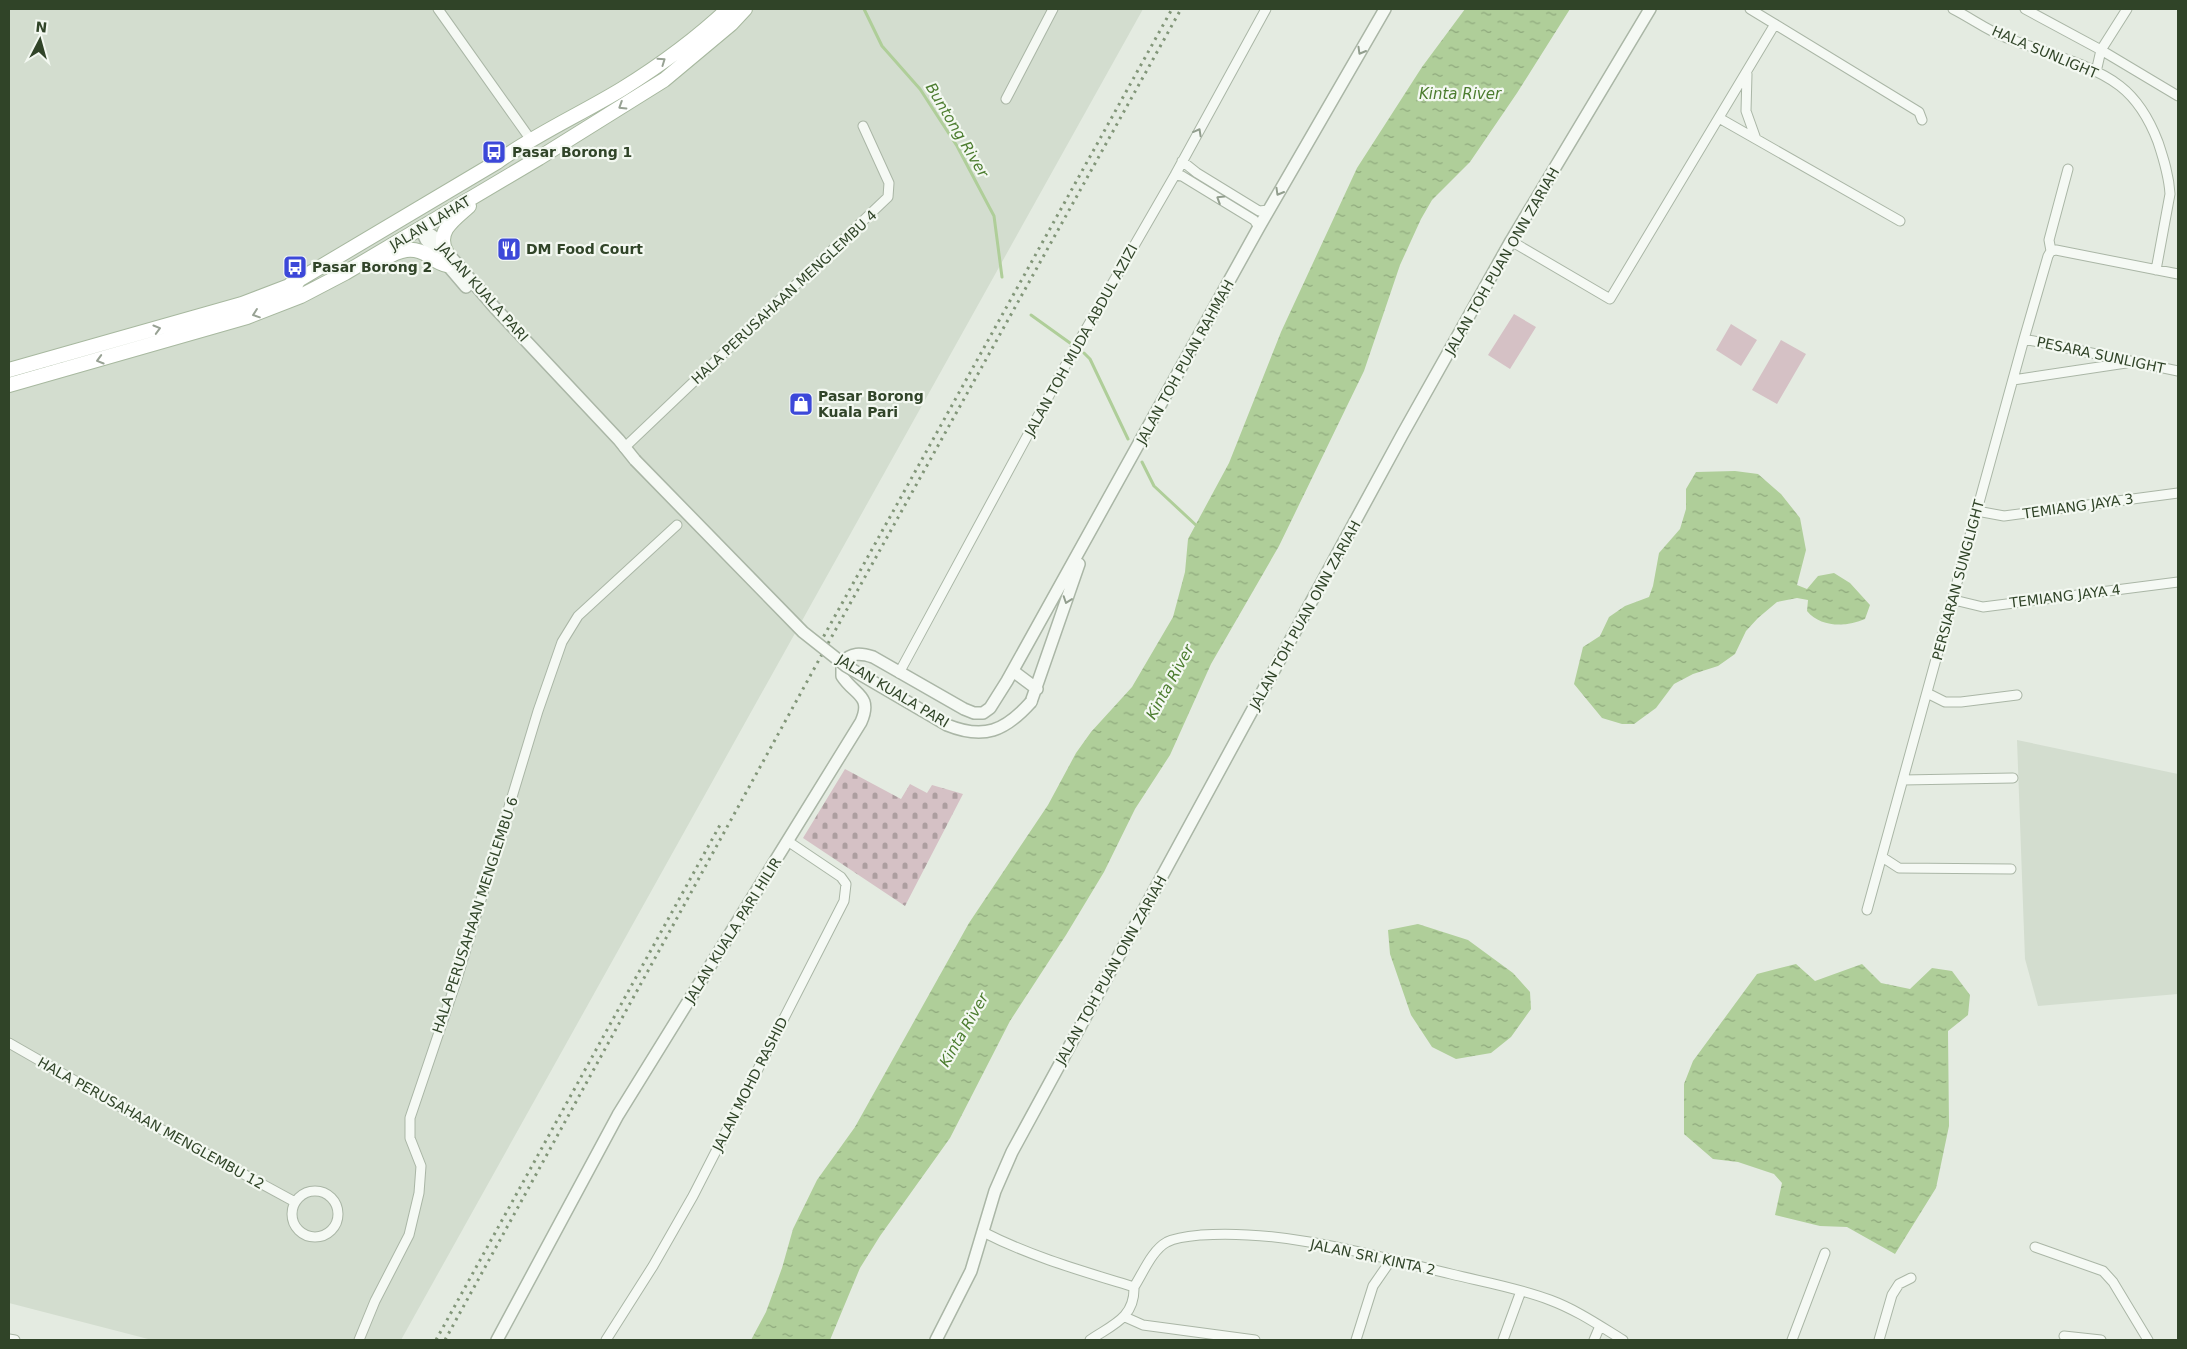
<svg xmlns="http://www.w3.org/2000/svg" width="2187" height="1349" viewBox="0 0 2187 1349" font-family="'DejaVu Sans',sans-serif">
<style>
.built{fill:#d3ddcf}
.cemetery{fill:url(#cemetery-stones)}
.garden{fill:#d5c1c5}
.water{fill:url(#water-ripples)}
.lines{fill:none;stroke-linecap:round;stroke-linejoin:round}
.stream{stroke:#afce99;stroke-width:3}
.minor-casing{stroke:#aab6a6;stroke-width:11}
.tertiary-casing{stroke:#aab6a6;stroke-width:14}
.primary-casing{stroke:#a7b89f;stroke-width:16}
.minor{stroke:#f5f9f4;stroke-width:9}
.tertiary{stroke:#f5f9f4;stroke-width:11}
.primary{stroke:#fff;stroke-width:14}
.rail{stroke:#829679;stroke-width:3;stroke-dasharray:2.5 5;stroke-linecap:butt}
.tertiary-bridge-casing{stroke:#aab6a6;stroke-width:14;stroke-linecap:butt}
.tertiary-bridge{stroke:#f5f9f4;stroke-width:11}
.oneway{stroke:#929e8e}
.oneway2{stroke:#98a294}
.labels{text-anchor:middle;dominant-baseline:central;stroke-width:4.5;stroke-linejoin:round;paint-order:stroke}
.street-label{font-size:14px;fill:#304428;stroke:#f3f8f1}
.poi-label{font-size:14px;font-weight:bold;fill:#304428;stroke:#f3f8f1;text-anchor:start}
.water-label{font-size:15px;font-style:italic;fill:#4b7c2e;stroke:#f3f8f1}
</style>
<defs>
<pattern id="cemetery-stones" width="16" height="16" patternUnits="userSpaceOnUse" patternTransform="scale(1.25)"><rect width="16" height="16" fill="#d5c1c5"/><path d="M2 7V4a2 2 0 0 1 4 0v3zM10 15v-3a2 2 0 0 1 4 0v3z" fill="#ad9ea0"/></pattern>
<pattern id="water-ripples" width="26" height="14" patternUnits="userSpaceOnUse" patternTransform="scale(1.25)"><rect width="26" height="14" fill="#afce99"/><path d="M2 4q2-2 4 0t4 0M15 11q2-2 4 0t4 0" fill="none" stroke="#8fa97d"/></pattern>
</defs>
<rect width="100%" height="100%" fill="#e4ebe1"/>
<path class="built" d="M9,9H1143L401,1340H152L9,1303Z
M2017,740L2178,774V994L2038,1006L2025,959Z"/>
<path class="cemetery" d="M845,769L901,799L910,784L927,793L932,785L963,794L905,906L803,838Z"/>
<path class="garden" d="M1514,314L1536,327L1510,369L1488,355Z
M1731,324L1757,340L1741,366L1716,350Z
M1781,340L1806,354L1777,404L1752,390Z"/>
<path class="water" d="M1465,9H1570L1517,93L1470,162L1432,200L1421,219L1400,265L1364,371L1279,546L1211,664L1170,755L1135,809L1104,872L1066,935L1010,1021L950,1138L880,1236L860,1268L830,1340H751L766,1312L782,1268L793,1229L817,1180L855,1127L969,923L1048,805L1076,753L1091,732L1132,687L1173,617L1185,572L1188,539L1229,463L1281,332L1357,168L1422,67Z
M1735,471L1758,474L1781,494L1800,518L1806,550L1797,585L1807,589L1818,576L1834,573L1850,583L1870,605L1865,619C1847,627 1821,628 1807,611L1808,600L1797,598L1777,602L1758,618L1746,631L1735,654L1718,666L1693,674L1674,684L1656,708L1634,724H1622L1602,718L1574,684L1583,647L1600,636L1609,617L1625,606L1649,597L1653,586L1659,553L1680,529L1686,509V489L1696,472Z
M1418,924L1468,940L1513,973L1530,992L1531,1009L1511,1037L1491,1053L1456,1059L1432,1047L1411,1015L1390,954L1388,930Z
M1796,964L1815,981L1862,964L1881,983L1910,989L1932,968L1952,971L1970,995L1968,1015L1948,1031L1949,1126L1936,1188L1895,1254L1847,1227L1820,1226L1775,1215L1782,1183L1774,1174L1738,1162L1713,1159L1684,1134V1084L1693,1061L1757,974Z"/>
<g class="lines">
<path class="stream" d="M864,9L882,46L920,89L957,146L994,216L1002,277
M1031,315L1070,343
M1084,353L1090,359L1128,439
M1142,462L1154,486L1198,527"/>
<g class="minor-casing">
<path id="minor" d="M438,9L531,140
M1750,9L1919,112L1922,120
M1953,9C1971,18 1988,31 2007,38C2040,51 2092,64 2120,86C2138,100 2150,121 2158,142C2164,160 2169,176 2170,194L2156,270
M2025,9L2101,50L2178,96
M2096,72L2101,50L2127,9
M1747,74L1746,111L1756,139
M1006,99L1053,9
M1719,118L1900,221
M1182,161L1197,173L1259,211L1269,210
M1175,175L1182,176L1254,220L1259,227
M1511,241L1610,299L1775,24
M2051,251L2056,250L2178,274
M2051,251L2049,240L2068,169
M2024,339L2178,371
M2013,380L2126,363
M624,448L888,197L889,183L863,126
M1977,511L2004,516L2178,493
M1954,600L1983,607L2178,582
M899,673L1071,355L1175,175L1266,9
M1927,693L1945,702H1961L2017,695
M1903,780L2013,778
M1882,857L1899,868L2011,869
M1867,910L2024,339L2048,256L2051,251
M9,1043L133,1114L295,1202
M292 1214a23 23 0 1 1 46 0a23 23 0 1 1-46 0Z
M983,1232C1032,1257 1082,1271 1134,1287
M2035,1247L2103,1271L2113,1282L2148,1340
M1134,1287C1143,1273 1152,1250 1167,1242C1177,1237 1190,1236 1201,1235C1282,1229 1372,1255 1451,1274C1484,1282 1519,1288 1550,1300C1577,1310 1600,1326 1623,1340
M1125,1317L1143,1325L1255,1340
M2064,1336L2101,1340
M9,1339L15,1340
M359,1340L375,1301L409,1235L419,1193L421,1166L410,1138V1118L457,979L538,711L562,642L578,616L677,525
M606,1340L653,1266L693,1196L844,901L846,884L841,877L789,842
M1090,1340C1112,1325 1135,1318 1134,1287
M1356,1340L1373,1286L1391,1260
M1503,1340L1521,1291
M1594,1340L1600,1326
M1792,1340L1825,1253
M1879,1340L1892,1295L1899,1284L1911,1278"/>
</g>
<g class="tertiary-casing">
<path id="tertiary" d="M421,228L433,236L495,308L619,440L635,460
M421,229L426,240L466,287
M1013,671L1037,689
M1031,702L1079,564
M497,1340L618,1115L861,722C873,695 854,695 842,676V663C851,652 861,653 873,657L964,709L974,713H983L990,708L1007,681L1259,227L1385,9
M936,1340L971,1271L995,1191L1012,1152L1402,435L1511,241L1650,9"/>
</g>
<g class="primary-casing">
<path id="primary" d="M446,251C435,231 456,218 469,206
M384,259C399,250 413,245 429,256C435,260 440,264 447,265
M290,285L497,162C536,134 581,114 622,89C659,66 696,39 728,9
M9,370L242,304L297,283
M9,385L247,317L301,296L345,273L539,158L664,80L731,24L745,9"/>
</g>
<use href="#minor" class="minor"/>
<use href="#tertiary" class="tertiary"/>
<use href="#primary" class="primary"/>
<path class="rail" d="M820,643L1172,9
M436,1340L720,825
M445,1340L831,638L1181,9"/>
<g class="tertiary-bridge-casing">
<path id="tertiary-bridge" d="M635,460L803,632L846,666L947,725C984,740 1005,731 1031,702"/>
</g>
<use href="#tertiary-bridge" class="tertiary-bridge"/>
</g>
<defs><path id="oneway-chevron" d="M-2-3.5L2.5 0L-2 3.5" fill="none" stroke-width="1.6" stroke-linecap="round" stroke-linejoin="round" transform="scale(1.25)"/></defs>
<g class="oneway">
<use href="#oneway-chevron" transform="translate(1361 51) rotate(120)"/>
<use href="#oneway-chevron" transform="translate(1198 132) rotate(-61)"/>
<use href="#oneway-chevron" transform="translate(1279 192) rotate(120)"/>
<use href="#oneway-chevron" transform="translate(1220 199) rotate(-148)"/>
<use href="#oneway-chevron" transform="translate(1067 600) rotate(109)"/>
</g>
<g class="oneway2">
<use href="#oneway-chevron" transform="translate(662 61) rotate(-35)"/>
<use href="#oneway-chevron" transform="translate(622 106) rotate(148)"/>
<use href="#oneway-chevron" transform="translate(256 314) rotate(161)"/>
<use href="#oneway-chevron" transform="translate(157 329) rotate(-16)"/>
<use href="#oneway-chevron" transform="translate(100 360) rotate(164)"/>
</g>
<defs>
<g id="bus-square" transform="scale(1.25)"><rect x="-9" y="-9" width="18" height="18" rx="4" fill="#3c48d9" stroke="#f3f8f1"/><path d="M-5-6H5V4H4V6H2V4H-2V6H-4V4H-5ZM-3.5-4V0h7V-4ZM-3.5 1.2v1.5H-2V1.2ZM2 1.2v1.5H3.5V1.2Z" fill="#fff"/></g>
<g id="restaurant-square" transform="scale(1.25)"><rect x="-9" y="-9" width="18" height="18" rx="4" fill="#3c48d9" stroke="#f3f8f1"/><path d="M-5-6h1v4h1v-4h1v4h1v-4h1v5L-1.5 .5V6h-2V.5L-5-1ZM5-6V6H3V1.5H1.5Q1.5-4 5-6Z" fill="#fff"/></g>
<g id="shop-square" transform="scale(1.25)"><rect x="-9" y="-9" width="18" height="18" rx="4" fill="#3c48d9" stroke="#f3f8f1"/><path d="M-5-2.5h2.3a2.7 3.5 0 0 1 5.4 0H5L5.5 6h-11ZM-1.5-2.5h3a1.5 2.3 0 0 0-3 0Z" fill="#fff"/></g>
</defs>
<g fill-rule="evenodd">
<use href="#bus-square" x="494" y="152"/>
<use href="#restaurant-square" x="509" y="249"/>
<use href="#bus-square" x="295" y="267"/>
<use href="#shop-square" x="801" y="404"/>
</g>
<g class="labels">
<g class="street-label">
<text transform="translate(2045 52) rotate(23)">HALA SUNLIGHT</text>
<text transform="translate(430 223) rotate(-31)">JALAN LAHAT</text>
<text transform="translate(1502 261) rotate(-60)">JALAN TOH PUAN ONN ZARIAH</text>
<text transform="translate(483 292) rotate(48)">JALAN KUALA PARI</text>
<text transform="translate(784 297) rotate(-43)">HALA PERUSAHAAN MENGLEMBU 4</text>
<text transform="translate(1081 340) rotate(-61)">JALAN TOH MUDA ABDUL AZIZI</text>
<text transform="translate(2101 355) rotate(12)">PESARA SUNLIGHT</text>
<text transform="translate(1185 362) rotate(-61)">JALAN TOH PUAN RAHMAH</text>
<text transform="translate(2078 506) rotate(-8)">TEMIANG JAYA 3</text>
<text transform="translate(1958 580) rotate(-75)">PERSIARAN SUNGLIGHT</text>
<text transform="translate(2065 596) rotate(-7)">TEMIANG JAYA 4</text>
<text transform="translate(1305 615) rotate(-61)">JALAN TOH PUAN ONN ZARIAH</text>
<text transform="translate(893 691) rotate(31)">JALAN KUALA PARI</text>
<text transform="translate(475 915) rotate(-72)">HALA PERUSAHAAN MENGLEMBU 6</text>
<text transform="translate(733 930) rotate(-58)">JALAN KUALA PARI HILIR</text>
<text transform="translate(1111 970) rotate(-61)">JALAN TOH PUAN ONN ZARIAH</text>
<text transform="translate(750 1084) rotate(-63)">JALAN MOHD RASHID</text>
<text transform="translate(151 1123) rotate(29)">HALA PERUSAHAAN MENGLEMBU 12</text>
<text transform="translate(1373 1257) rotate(12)">JALAN SRI KINTA 2</text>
</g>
<g class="poi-label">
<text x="512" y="152">Pasar Borong 1</text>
<text x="526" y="249">DM Food Court</text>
<text x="312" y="267">Pasar Borong 2</text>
<text x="818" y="396">Pasar Borong<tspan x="818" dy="16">Kuala Pari</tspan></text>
</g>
<g class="water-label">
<text x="1460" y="94">Kinta River</text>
<text transform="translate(957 130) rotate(59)">Buntong River</text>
<text transform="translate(1170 682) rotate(-61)">Kinta River</text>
<text transform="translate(964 1030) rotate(-60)">Kinta River</text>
</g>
</g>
<rect width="2187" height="1349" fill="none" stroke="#304428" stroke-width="20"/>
<g transform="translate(40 40) rotate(6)" stroke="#f3f8f1" stroke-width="4" paint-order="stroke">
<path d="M0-4L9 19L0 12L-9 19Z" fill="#304428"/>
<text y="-8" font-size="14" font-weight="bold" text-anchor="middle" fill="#304428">N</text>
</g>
</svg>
